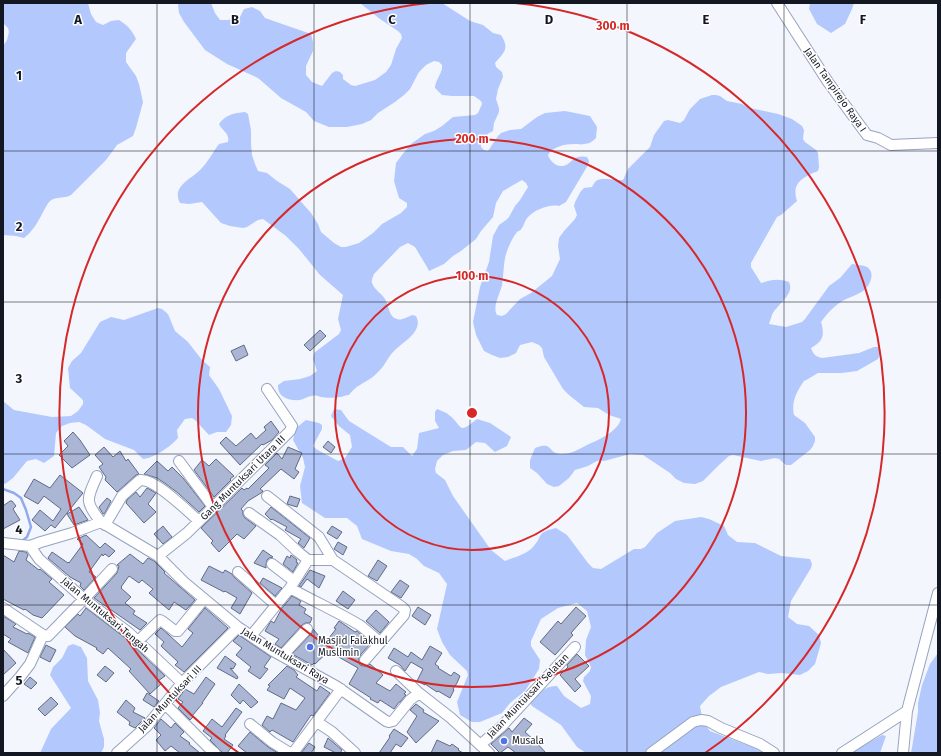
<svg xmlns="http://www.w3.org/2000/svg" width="941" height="756" viewBox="0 0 941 756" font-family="'Fira Sans',sans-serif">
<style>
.green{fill:#b3c8fd}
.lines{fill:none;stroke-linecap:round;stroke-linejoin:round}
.stream{stroke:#91aaef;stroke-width:2.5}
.building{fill:#aab6d4;stroke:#606b86}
.street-casing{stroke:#96a2bf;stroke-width:12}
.street{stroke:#fff;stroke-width:10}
.grid{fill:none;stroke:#131722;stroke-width:1;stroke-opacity:0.55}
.ring{fill:none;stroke:#d62828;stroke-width:2}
.poi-dot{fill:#5073e7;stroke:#fff;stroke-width:1.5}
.labels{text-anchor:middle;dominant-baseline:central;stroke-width:3;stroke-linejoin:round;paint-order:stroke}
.street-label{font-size:10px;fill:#131722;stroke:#fff}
.poi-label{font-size:10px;fill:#131722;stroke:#fff;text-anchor:start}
.grid-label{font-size:13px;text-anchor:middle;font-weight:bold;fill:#131722;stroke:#fff;stroke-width:3;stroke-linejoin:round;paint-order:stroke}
.centre{fill:#d62828;stroke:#fff;stroke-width:2}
.ring-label{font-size:12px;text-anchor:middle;font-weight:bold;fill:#d62828;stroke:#fff;stroke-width:3;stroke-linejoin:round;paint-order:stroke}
</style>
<rect width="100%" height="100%" fill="#f4f6fd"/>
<path class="green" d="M3,3H88L91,14L96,22L103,25L111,21L119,20C127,25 132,30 136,39L126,53V62L136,76L139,84L143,102L136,128L133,136L117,145L106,160L71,195C64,199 56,196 50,201C47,204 45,209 43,212C38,222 33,231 24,238L16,236L3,235V46L7,40L9,32L8,28L3,23Z
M179,3H211L215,13L220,20H228L240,17L244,9L252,7L260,11L265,18L311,34L313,42V51L306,66V75L312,82L322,86L332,73L336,71L340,72L343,75V79L351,85L355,86L375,80L386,72L391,65L396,49L402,38L401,34L398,31L380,19L360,3H442L470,21L483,25L493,33L501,35C510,49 504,52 495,63L496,67L502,72L503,77L498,89L496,99L499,108V112L494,123L493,131C486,134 480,140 481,147L484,150L488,151L498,136L501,133L510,130L521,129L537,117L545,113L565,111L590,116L597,127L596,138C593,141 589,144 584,144C581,145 578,144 574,144C565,144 552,147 548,155C551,164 561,170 569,163C571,162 572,160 574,159C578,156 583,156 587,157L589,161L588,165L566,202L559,206C549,204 535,210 528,217C525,220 524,225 522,228C519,232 521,229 517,232C513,237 509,245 507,251C503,262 504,274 502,285C500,294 492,307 497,315L502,316L506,314L520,299L531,293L552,276L560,259L558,246L559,238L564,231L575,219L577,215L574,206L575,202L581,191L584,188L592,187C593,185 594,183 596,181C599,177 617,180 623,180L628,169L650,147L654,135L664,121L668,120L680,123L684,120L690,109L700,99L712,95H716L720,96L727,101L742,104L750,108L778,114L792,119L802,126L804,130L803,139L805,142L816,150L818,153L819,167L818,171C803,177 791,183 797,201L781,215L777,217L751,263V267L761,283C772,280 777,278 789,282C795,295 777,304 772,315C771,318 770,321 769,324L786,327L802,322L805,319L829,286L840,278L852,264C857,265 863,265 867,267C876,273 870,286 863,291C856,296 845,298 838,304C831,309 826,315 821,322C825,336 823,341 811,348C813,354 816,357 822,358L859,353L874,347H878L881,351L878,359L857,371L842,373H818L808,379L804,381C797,391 791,402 794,415L805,423L815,437V441L813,446L810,450L791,465H786L779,459L775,458L761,461L733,455L729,456L719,465L703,481L695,484L684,483L676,479L670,473L643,455L630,454L604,461L600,460L595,462L588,466L575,470L569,478L559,486L554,487L547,484L537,473L530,468V460L535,448C554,441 547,453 560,454C570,455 579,449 587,445C590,443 595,442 598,440C606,436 619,428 621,419L609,415L598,408L584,407L569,395L563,389L544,357L542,348L539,345L532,342L520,345L516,353L508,357L500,358L492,355L484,351L476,335L473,322L480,287L489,262L493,236L499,225L506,220L509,217L515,206L520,200L528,187L526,183L522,180L503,191L496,203L493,217L481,231L476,239L461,251L453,256L444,264L429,271L427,267L415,247L408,243L400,247L374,274C373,277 371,280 372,283C375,291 383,294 386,301C389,307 389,317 397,319C401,321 407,317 412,315L416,316C424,331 403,342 395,350C388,356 385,366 378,372C373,378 366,381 360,385C356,387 352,391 349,395C345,395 343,397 340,397C334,398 326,398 321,397C318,396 315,395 312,396C308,396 304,399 300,400C289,401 277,397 278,385L284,381L300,379L310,376L317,371L313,359L314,353L339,334L341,330L338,319L343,295L320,275L299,249L286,236L263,219L258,220L247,227L243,228L230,226L221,223L202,202L189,204L180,203C171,186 192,179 201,169C208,162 213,152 219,144L228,142C230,133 222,131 219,124C225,115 234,113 245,112L248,114L251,130V144L252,155L255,164L258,171L267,173L277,181L290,189L311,213L318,224L321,232L334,243L341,247H346L359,243L373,233L382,224L401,213L407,207V203L399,198L394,181L396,163L402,155L411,144L425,134L434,131L442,126L453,117L475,115L478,113L482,104L481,101L474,96H452L442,95L435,88C435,80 443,73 442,65L439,62L434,61L426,65L419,72L410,89L404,95L395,102L378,113L371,120L362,124L347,127H329L314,121L306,112L281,98L258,78L227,64L205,50L184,22L179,13L178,5Z
M810,3H854L852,9L845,24L831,33L817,24L809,9Z
M158,308L162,309L168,314L175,331L188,342L202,360L210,367L209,375L219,389L232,416L231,425L226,432H217L209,435L195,420L192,418L185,419L177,430L178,438C170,447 154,458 143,459L134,450L105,439L86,425L79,422L70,423L62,426L56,433L54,456L44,463L36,459L27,461L13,478L5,484L3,482V401L14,410L52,417L71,416L78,411L83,404V400L70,388L68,368L72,361L81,353L100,322L111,317L124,320Z
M334,409L341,410L349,421L391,447H403L412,456L417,449L419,433L439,428L435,421V412L437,409C441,411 446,412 449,415C464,427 457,435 477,419L490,423L511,437L507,446L495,452L485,443L476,442L466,450L453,451L443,455L437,461L435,469L436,473L445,480L453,496L491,550L505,561C514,557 526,555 533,547C544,535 535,533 556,528L567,535L588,563L593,568L601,569L634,549H641L645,547L657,533L675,521L701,517L709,519L724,526L728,535L737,542L755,543L781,556L810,559L812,564L811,568L791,601L788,617L797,624L809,626L819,635L821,643L815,664L808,671L800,675L782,673L768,674L759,672L721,687L709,696L700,706L703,722L710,731L755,748L763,753H586L577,747L561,725L532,706L530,703C536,694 546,685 557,686L564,696L581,708L590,704L591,696L583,681L584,677L590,671L591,667L585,655L586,640L591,627L587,611L577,603L558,608L541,619L531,641V646L540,660L539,669L525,691L510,703L502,713L480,722H472L460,715L457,702L468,675L467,671L450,655L442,642L437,629L447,584L439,573L424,566L417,559L409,554L391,551L362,539L357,526L347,518H325L302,503L300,486L305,467L303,458L293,440L296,428L306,420L319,423L322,425V429L313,446L316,449L338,461L345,458L352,447L350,435L339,426L331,416Z
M73,644L81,647L87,658L88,681L98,700L100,713L99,721L104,739V747L101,753H40L51,729L71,708L50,675L53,667L62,658L68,646Z
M938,653V753H911L918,712V703L922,685L930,664Z
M882,735L886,736L880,753H851Z"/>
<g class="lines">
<path class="stream" d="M3,489L14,493L21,498L26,510L31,527L27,537L22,541"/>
</g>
<path class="building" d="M320,330L326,336L310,351L304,345Z
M244,345L248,355L236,361L231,351Z
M271,421L279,432L272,440L263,445L262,444L240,465L220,443L226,437L236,446L251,433L256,439L266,430L264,427Z
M73,432L80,440L90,455L72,468L59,455L68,446L64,441Z
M328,441L335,447L331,453L323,447Z
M104,447L113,457L120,451L126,461L128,459L139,474L136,475L117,492L105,480L106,477L99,467L103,464L95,455Z
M288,447L302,453L295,469L299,472L294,479L281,469L260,489L263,491L261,493L248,501L241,509L243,511V515L245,518L256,526L244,539L237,534L219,552L211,543L213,541L201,528L242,488L244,490L247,488L248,489L269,468L265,465L277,453L282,459Z
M216,459L234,476L230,479L231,480L214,497L194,470L202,460L209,466Z
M157,461L168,471L172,467L183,478L205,506L199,512L178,493L166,484L157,478L144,474Z
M60,475L83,493L55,528L51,525L45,531L32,520L40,510L53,521L61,509L44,496L38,504L24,496L34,479L50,488Z
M147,488L156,493L148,504L156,512L144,523L126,503L127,500L136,492L140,497Z
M290,496L300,499L297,507L287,504Z
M107,498L111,501L105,513L103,514L99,507Z
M10,501H12L16,506L13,509L20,520L3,529V506Z
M79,507L88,520L74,525L67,514Z
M271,507L310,538L304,548L298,543L301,539L285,530L287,527L272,519L271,520L265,514Z
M163,526L172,537L163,544L154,534Z
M332,526L342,532L337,539L327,533Z
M86,535L100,548L105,543L115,551L109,557L105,554L103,556L102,554L89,572L96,577L84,590L80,586L81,583L70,577L48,558L52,552L68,563V562L69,563L83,544L77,539Z
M338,542L347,547L343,555L334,549Z
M263,550L273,557L269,558L267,560L266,564V568L254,563Z
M19,551L26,552L28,555L26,560L39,570L40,569L52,579L49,582L64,595L42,618L33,615L25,609L24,610L3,599V555L14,562Z
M130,554L143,564L148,558L154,561L165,572L164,573L195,600L186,610L174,602L169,610L149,593L153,589L142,580L139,583L129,576L121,587H122L121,588L131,597L125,603L135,611L133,614L147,623L140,630L94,598L117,573L119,566L117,565Z
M291,555L297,560L296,562L298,563L293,572L283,564L287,556L290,558Z
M378,560L387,566L377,581L368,576Z
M209,566L223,573L225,570L232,574L234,577L252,593L240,614L231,608L237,598L225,591L224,592L201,580Z
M310,570L325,576L319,588L307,579L301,587L299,586Z
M263,578L282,588L275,596L260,583Z
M400,580L409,586L401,598L391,592Z
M343,591L355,600L348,609L336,601Z
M292,596L301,601L299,605L306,609L304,613L312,618L310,623H305L302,625L281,648L275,644L279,639L265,631L271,621L274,623L282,608Z
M418,607L431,615L425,625L412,616Z
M576,607L586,616L571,633L573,635L555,655L540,642L558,621L561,624Z
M86,608L124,637L165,676L158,681L161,684L150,694L129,671L131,669L108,648L103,654L96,649L97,648L75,636L65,627L78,614L80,616Z
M205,608L228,628L184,672L175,665L178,662L161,646L164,642L155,634L161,628L169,635L182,647L193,633L188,629Z
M376,610L389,622L380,633L366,621Z
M3,616L16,624L13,627L27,634L28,633L35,637L28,653L8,642L11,639L3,634Z
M339,621L355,632L357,631L371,643L361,654L359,658V662L360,665L363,666H367L370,664L383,675L376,683L390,691L396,684L406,692L404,694L406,695L400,702H399L394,709L380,700L378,703L370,699L371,698L349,684L358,668L337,656L330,650L315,664L314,663L312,665L292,654L312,633L313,629L325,643L336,629L334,628Z
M239,635L271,657L264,667L268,669L260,679L248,671L251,667L236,655L242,648L233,641Z
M46,645L56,650L50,662L40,657Z
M430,646L442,653L435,664L439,667L438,668L451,676L454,672L460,676L457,683L453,689L454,690L450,698L438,691L437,692L425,684V685L417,681L423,669L411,662L405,671L400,665L388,658L394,648L408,657L411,652L422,660Z
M3,649L16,663L3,675Z
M577,654L589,666L575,679L581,686L575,692L560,675L568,667L567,665Z
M225,656L236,664L233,669L230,668L238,677L237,679L217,668Z
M105,666L114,673L106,682L97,675Z
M287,666L294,670L298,675L296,677L317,691L320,686L330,693L313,716L311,715L293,742L272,730L270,732L262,725L267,716L273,719L281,703L296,710L305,698L290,688L284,699L267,690L270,686L268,685Z
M30,677L37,683L31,689L24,684Z
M206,677L215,684L202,703H203L192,716L193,717L190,720L178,708L183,702L178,699L185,689L194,694Z
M239,684L258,702L251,708L243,700L240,704L231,695Z
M147,693L159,701L154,707L143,700Z
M51,697L58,704L45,716L38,709Z
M126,700L135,708L133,712L145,718L135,728L129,725L130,722L117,712Z
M416,704L424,710L423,712L439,721L416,743L407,732L417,716L410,710Z
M236,708L242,712L225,735L226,736L224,739L233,745L227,753H223L210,740L212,738L203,731L212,719L222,727Z
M524,718L532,724L525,732L535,741L546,753H516L508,747L500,753L491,744L509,728L512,732Z
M161,719L171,728L175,723L184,732L180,736L190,743L189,744L200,753H180L171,746L165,751L156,740L161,735L154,728Z
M394,729L408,738L401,747L396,744L390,753H379L390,737L389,736Z
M250,732L268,747L278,753H247L238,746Z
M328,738L342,750L340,753H336L324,747Z
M437,740L450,746L452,744L459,749L458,750L463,753H431Z
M309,743L315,747L311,753H301Z"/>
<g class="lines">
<g class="street-casing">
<path id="street" d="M777,3L828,82L867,135L878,138L891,145L938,143
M179,461L213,507
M97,476C87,499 84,501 101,522
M267,496L319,537L333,560
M249,513L280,535L297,551L308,560
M105,525L122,496L140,480C155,478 187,511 199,521
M3,543L30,546L41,542L72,533L101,522L158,556L184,582L238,627L273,651L336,686L386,721L389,722L393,721L410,700L419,693
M30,546L39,559L84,599L128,632L182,683
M158,556L187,533L290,431L292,426L267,389
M272,564L294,581
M238,572L276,605
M290,588C313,601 338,612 361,626C367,631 374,637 380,642
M3,608L43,635L48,636L84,599L112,569
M251,636L290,588L308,560H333L402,607L405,610L404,615L365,660
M138,641L160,620L162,621L175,631H178L204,599
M282,656L307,629
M396,671L419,693L451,718L489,753
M3,696L20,677L30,664L43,635
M165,704L209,748L215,753
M317,722L332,732L355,753
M250,724L272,742L290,753
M480,745L501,727L575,647
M117,753L147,726L182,683L238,627
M293,753L341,689
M651,753L693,722L701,720L708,721L721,728L760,744L774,753
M842,753L907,711L938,593
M903,753L907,711"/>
</g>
<use href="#street" class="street"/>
</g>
<path class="grid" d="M157,3V753M314,3V753M470,3V753M627,3V753M784,3V753M3,151H938M3,302H938M3,454H938M3,605H938"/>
<g class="ring">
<circle cx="472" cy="413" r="137"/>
<circle cx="472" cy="413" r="274"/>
<path d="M239 753A412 412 0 0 1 429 3M515 3A412 412 0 0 1 705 753"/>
</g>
<g class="poi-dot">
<circle cx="310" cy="647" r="4"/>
<circle cx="504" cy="741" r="4"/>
</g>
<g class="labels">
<g class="street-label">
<text transform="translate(835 90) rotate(55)">Jalan Tampirejo Raya I</text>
<text transform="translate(243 478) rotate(-45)">Gang Muntuksari Utara III</text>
<text transform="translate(105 615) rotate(40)">Jalan Muntuksari Tengah</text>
<text transform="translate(285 656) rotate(31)">Jalan Muntuksari Raya</text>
<text transform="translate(528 696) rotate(-46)">Jalan Muntuksari Selatan</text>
<text transform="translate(170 699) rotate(-47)">Jalan Muntuksari III</text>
</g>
<g class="poi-label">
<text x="318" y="641">Masjid Falakhul<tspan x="318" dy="12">Muslimin</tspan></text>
<text x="512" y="741">Musala</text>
</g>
</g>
<g class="grid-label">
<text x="78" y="24">A</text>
<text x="235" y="24">B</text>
<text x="392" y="24">C</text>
<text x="549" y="24">D</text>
<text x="706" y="24">E</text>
<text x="863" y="24">F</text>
<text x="19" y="80">1</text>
<text x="19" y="231">2</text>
<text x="19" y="383">3</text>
<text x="19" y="534">4</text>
<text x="19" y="685">5</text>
</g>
<circle cx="472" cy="413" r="6" class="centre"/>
<g class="ring-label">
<text x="613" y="30">300 m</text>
<text x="472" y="143">200 m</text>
<text x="472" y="280">100 m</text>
</g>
<rect width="941" height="756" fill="none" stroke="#131722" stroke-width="8"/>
</svg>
